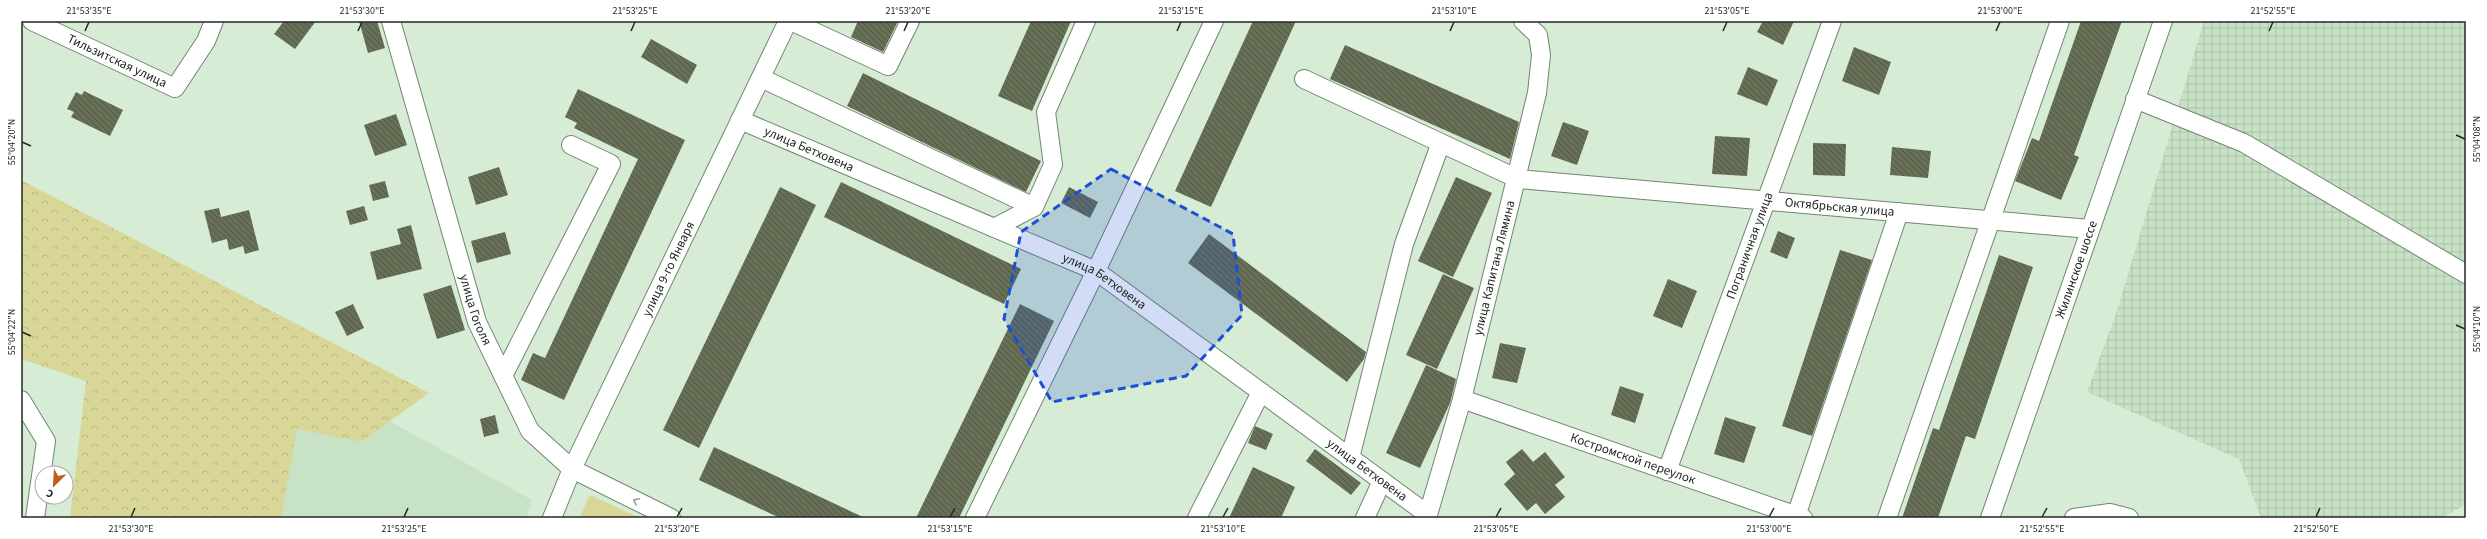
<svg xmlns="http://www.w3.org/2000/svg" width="2487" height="539" viewBox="0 0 2487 539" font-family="'Source Sans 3',sans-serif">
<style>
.built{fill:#c7e2c5}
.industrial{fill:url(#industrial-grid)}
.forest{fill:url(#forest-crowns)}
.garden{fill:#d9d798}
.building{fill:url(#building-back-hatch)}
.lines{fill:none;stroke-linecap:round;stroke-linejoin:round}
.minor-casing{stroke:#718670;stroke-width:20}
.minor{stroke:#fff;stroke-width:18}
.oneway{stroke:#9b9f9b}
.marked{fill:#1d4ed8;fill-opacity:0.2;stroke:#1d4ed8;stroke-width:3;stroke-dasharray:8 5;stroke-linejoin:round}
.ticks{fill:none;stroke:#202920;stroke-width:1.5}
.labels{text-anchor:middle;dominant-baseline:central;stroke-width:4;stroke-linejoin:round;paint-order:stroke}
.street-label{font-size:13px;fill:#202920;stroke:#fff}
.neatline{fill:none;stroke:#202920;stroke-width:1.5}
.ticks-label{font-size:10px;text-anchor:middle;fill:#202920}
</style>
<defs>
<pattern id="industrial-grid" width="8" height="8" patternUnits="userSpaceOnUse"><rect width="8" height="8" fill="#c7e2c5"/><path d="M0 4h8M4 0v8" fill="none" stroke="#abc2a9"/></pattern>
<pattern id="forest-crowns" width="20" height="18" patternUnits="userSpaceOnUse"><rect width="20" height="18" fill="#d9d798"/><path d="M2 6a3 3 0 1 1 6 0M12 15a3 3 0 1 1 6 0" fill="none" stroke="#bab983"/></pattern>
<pattern id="building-back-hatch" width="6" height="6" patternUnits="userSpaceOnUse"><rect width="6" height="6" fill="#677056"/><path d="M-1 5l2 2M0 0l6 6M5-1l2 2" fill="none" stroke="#505743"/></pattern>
</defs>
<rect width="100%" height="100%" fill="#d6ecd4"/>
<path class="built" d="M317,381L532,500L526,518H274L285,405Z"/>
<path class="industrial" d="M2204,21H2466V504L2442,518H2261L2239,459L2087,392L2116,314Z"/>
<path class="forest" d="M21,180L429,393L361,442L297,429L281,518H70L86,381L21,359Z"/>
<path class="garden" d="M590,495L640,518H579Z"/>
<path class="building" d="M284,21H316L295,49L274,34Z
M359,21H377L385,48L368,53Z
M858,21H898L883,52L851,37Z
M1031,21H1071L1032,111L998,96Z
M1253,21H1296L1211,207L1175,191Z
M1763,21H1794L1783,45L1757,32Z
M2081,21H2122L2074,155L2079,157L2061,200L2015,181L2032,138L2039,141Z
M651,39L697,65L687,84L641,57Z
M1345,45L1519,122L1510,159L1330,79Z
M1854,47L1891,62L1879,95L1842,81Z
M1748,67L1778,80L1767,106L1737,94Z
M863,73L1041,161L1026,192L847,106Z
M578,89L685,140L564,400L521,380L533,353L545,358L638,159L574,128L577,123L565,117Z
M84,91L123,110L110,136L71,117L74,112L67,109L76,92L82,95Z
M396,114L407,145L375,156L364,125Z
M1563,122L1589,131L1577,165L1551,156Z
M1715,136L1750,138L1747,176L1712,174Z
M1813,143L1846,144L1845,176L1813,175Z
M1892,147L1931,151L1928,178L1890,175Z
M499,167L508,195L476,205L468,177Z
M1456,177L1492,193L1453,277L1418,261Z
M385,181L389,197L373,201L369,185Z
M841,182L1021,269L1004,304L824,217Z
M780,187L816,205L699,448L663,430Z
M1069,187L1098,202L1090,218L1061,203Z
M364,206L368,220L350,225L346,211Z
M219,208L221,217L249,210L259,250L245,254L243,246L229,250L227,239L212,243L204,211Z
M411,225L422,269L377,280L370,252L401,244L397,229Z
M1778,231L1795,238L1787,259L1770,252Z
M505,232L511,254L477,263L471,241Z
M1209,234L1366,352L1364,359L1347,382L1188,263Z
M1840,250L1872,260L1812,436L1782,426Z
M1999,255L2033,267L1975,439L1966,436L1938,518H1902L1933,428L1939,430Z
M1443,274L1474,288L1437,369L1406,355Z
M1668,279L1697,291L1682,328L1653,316Z
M451,285L465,330L437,339L423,294Z
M353,304L364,328L347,336L335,312Z
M1020,304L1054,321L959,518H916Z
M1500,343L1526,348L1517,383L1492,378Z
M1426,365L1456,379L1450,403L1420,468L1386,453Z
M1620,386L1644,394L1635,423L1611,415Z
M495,415L499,433L484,437L480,419Z
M1725,417L1756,427L1744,463L1714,454Z
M1255,426L1273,434L1266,450L1248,443Z
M714,447L865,518H780L699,480Z
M1315,449L1361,483L1351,495L1306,461Z
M1522,449L1533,462L1545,452L1565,477L1555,485L1565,497L1545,514L1536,503L1527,511L1504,484L1515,474L1506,462Z
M1253,467L1295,487L1281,518H1229Z"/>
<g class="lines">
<g class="minor-casing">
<g id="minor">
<path id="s1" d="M32,21L175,88L206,41L214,21"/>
<path id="s2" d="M391,21L477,322L530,431L572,469L671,518"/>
<path d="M791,21L888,66L910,21"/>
<path d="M761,78L1034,207"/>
<path id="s3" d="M1304,79L1518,179L2090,229"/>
<path d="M2135,99L2244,143L2466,274"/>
<path id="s4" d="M740,120L1096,271L1427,514"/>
<path d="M994,228L1034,207L1053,165L1046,112L1086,21"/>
<path d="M503,376L611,164L571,145"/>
<path id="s5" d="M1462,399L1803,518"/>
<path d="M21,400L46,441L35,518"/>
<path d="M1350,458L1404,244L1440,145"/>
<path id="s6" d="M1667,471L1832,21"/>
<path d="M1796,516L1899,212"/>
<path id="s7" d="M552,518L572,469L788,21"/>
<path d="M975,518L1096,271L1214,21"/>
<path d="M1197,518L1261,392"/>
<path d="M1365,518L1382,481"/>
<path id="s8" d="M1427,518L1462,399L1537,93L1541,55L1538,35L1523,21"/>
<path d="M1887,518L2060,21"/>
<path id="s9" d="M1990,518L2163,21"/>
<path d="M2074,518L2110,513L2129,518"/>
</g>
</g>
<use href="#minor" class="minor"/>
</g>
<defs><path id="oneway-chevron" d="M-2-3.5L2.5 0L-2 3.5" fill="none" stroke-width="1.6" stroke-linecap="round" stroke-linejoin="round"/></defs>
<use class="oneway" href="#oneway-chevron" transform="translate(636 501) rotate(-154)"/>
<path class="marked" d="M1111,169L1233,234L1242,315L1186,376L1052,402L1004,319L1021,232Z"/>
<path class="ticks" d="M85,31L89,22M358,31L362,22M631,31L635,22M904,31L908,22M1177,31L1181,22M1450,31L1454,22M1723,31L1727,22M1996,31L2000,22M2269,31L2273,22M2456,135L2465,139M22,142L31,146M2456,325L2465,329M22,332L31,336M131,517L135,508M404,517L408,508M677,517L682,508M950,517L955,508M1223,517L1228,508M1496,517L1501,508M1769,517L1774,508M2042,517L2047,508M2316,517L2320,508"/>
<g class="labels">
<g class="street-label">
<text stroke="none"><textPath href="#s1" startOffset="94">Тильзитская улица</textPath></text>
<text stroke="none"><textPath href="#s4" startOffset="75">улица Бетховена</textPath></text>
<text stroke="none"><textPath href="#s3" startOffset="559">Октябрьская улица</textPath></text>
<text stroke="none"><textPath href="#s6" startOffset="240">Пограничная улица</textPath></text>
<text stroke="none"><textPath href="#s8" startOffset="259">улица Капитана Лямина</textPath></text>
<text stroke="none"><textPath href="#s7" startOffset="275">улица 9-го Января</textPath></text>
<text stroke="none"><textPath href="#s9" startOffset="263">Жилинское шоссе</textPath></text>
<text stroke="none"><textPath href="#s4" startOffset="399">улица Бетховена</textPath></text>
<text stroke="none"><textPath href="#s2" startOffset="301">улица Гоголя</textPath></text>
<text stroke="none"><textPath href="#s5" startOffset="181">Костромской переулок</textPath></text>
<text stroke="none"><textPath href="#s4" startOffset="723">улица Бетховена</textPath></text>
</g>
</g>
<rect width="2487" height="539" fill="none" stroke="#ffffff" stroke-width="44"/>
<g transform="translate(54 485) rotate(205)"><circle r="19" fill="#ffffff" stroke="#a6a9a6"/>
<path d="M0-3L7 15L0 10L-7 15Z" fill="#be5e19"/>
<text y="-6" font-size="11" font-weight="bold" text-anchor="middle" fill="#202920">С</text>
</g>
<rect x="22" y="22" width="2443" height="495" class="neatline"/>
<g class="ticks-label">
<text x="89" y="14">21°53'35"E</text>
<text x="362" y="14">21°53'30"E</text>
<text x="635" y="14">21°53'25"E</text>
<text x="908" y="14">21°53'20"E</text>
<text x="1181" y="14">21°53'15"E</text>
<text x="1454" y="14">21°53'10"E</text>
<text x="1727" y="14">21°53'05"E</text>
<text x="2000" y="14">21°53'00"E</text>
<text x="2273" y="14">21°52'55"E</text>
<text transform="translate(2476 139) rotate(-90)" y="4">55°04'08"N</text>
<text transform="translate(11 142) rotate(-90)" y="4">55°04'20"N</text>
<text transform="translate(2476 329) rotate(-90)" y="4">55°04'10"N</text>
<text transform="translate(11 332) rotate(-90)" y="4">55°04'22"N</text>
<text x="131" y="532">21°53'30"E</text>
<text x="404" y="532">21°53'25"E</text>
<text x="677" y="532">21°53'20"E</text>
<text x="950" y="532">21°53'15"E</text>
<text x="1223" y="532">21°53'10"E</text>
<text x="1496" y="532">21°53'05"E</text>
<text x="1769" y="532">21°53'00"E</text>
<text x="2042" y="532">21°52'55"E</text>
<text x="2316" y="532">21°52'50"E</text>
</g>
</svg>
